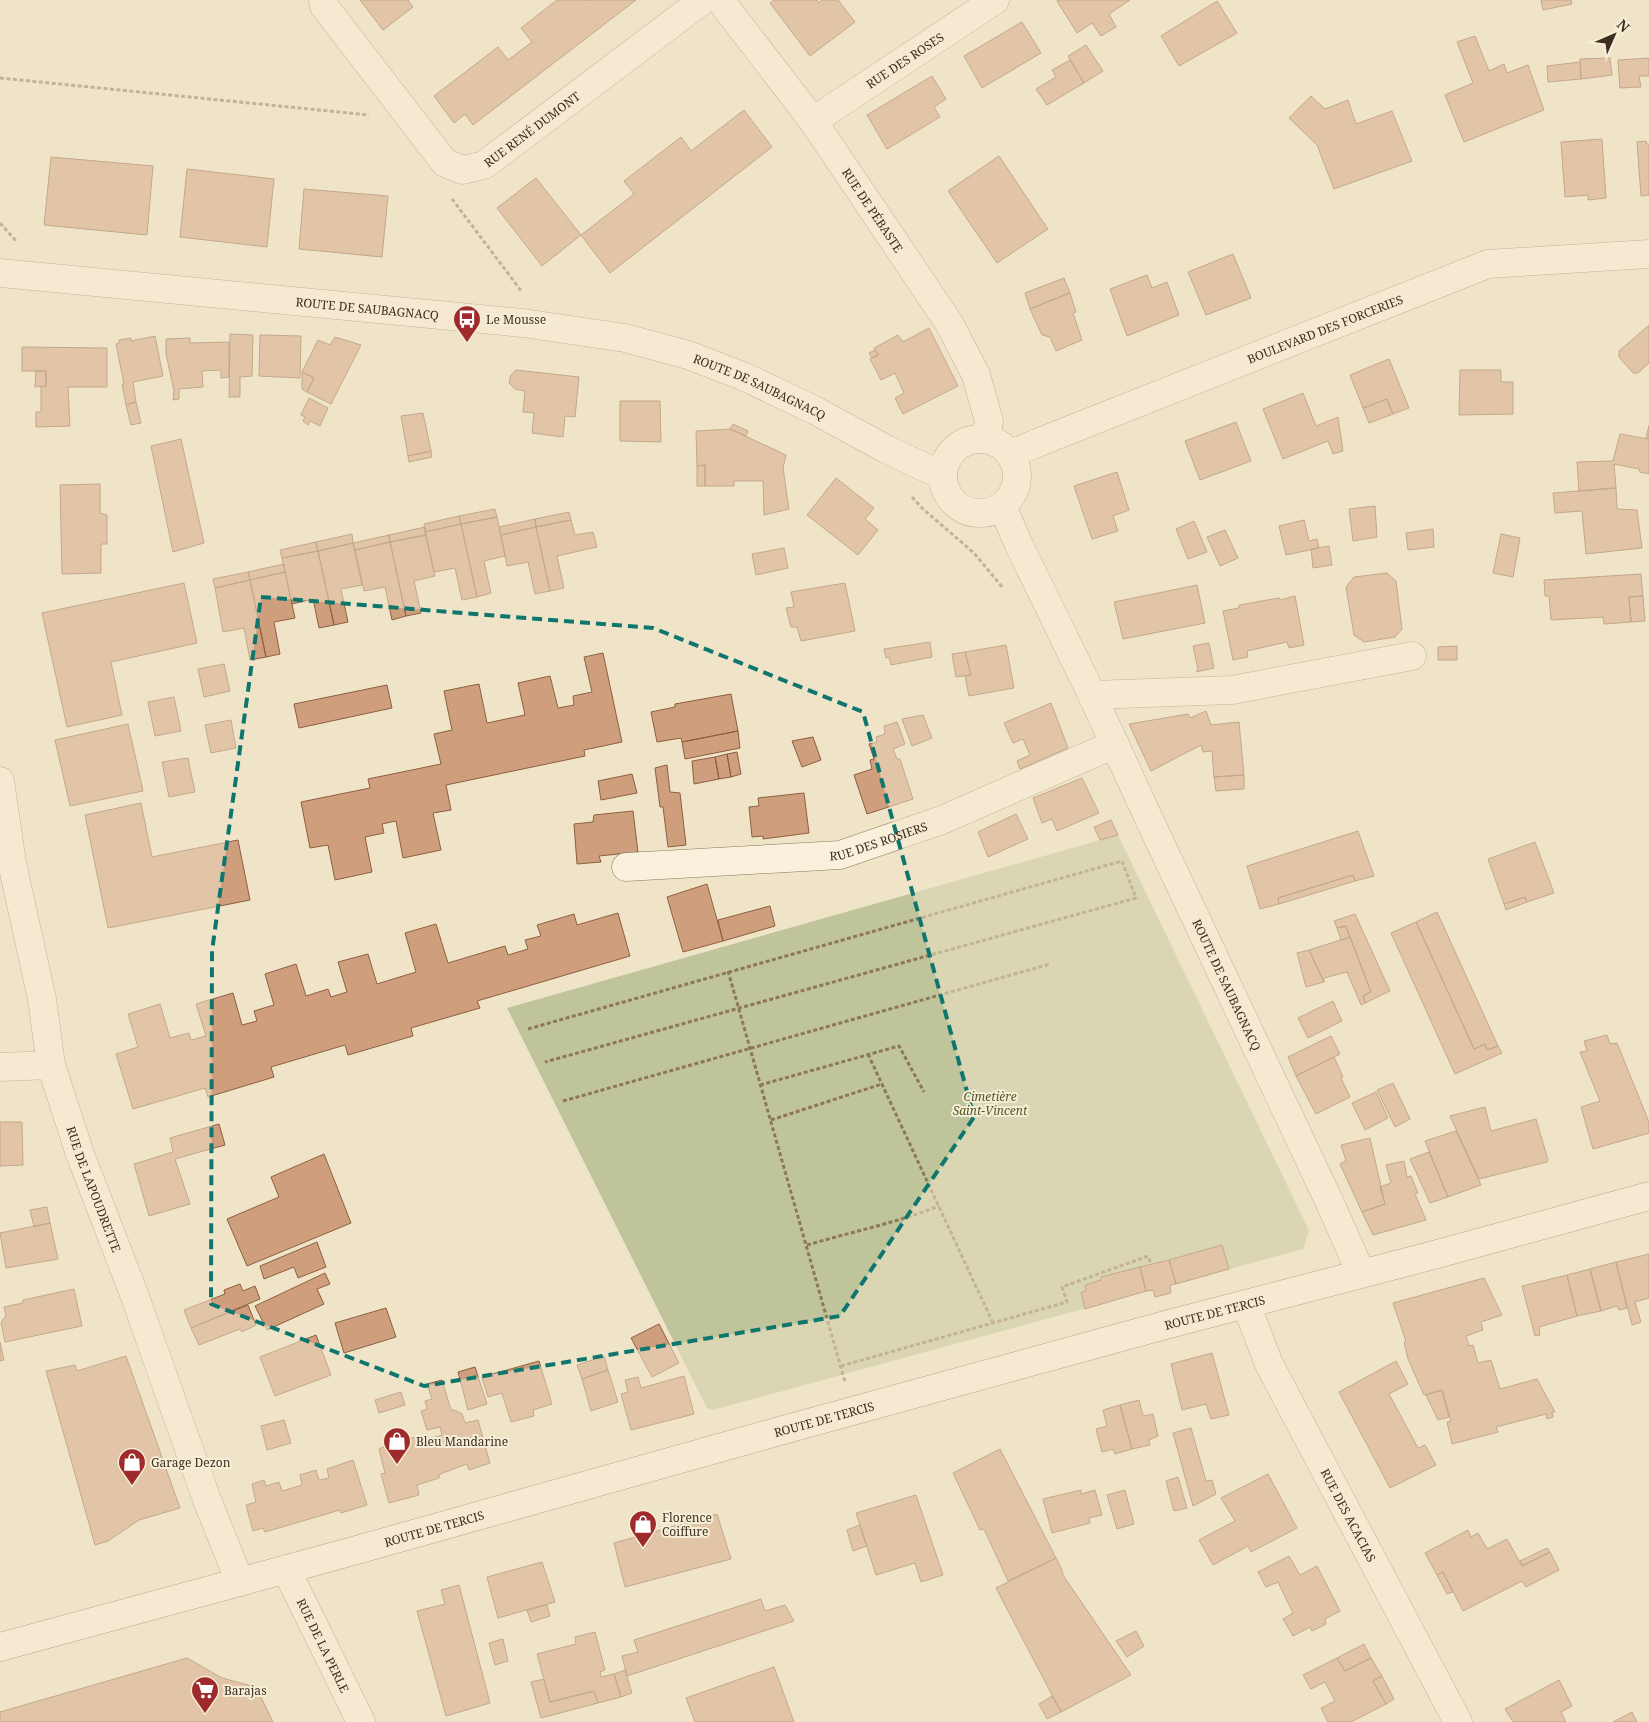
<svg xmlns="http://www.w3.org/2000/svg" width="1649" height="1722" viewBox="0 0 1649 1722" font-family="'Noto Serif',serif">
<style>
.cemetery{fill:#bfc49a}
.building{fill:#cf9f7d;stroke:#8d5f41}
.lines{fill:none;stroke-linecap:round;stroke-linejoin:round}
.minor-casing{stroke:#8d765c;stroke-width:29}
.secondary-casing{stroke:#6f573f;stroke-width:29}
.path{stroke:#8d765c;stroke-width:3;stroke-dasharray:4 2.5;stroke-linecap:butt}
.minor{stroke:#faf1dc;stroke-width:28}
.secondary{stroke:#faf1dc;stroke-width:28}
.marked{fill:none;stroke:#0f766e;stroke-width:4;stroke-dasharray:10 6;stroke-linejoin:round}
.labels{text-anchor:middle;dominant-baseline:central;stroke-width:4;stroke-linejoin:round;paint-order:stroke}
.street-label{font-size:12px;fill:#3d2e20;stroke:#f7eed8}
.poi-label{font-size:12px;fill:#3d2e20;stroke:#f7eed8;text-anchor:start}
.park-label{font-size:12px;font-style:italic;fill:#4d5a26;stroke:#f7eed8}
</style>
<rect width="100%" height="100%" fill="#f0e4c8"/>
<path class="cemetery" d="M1118,835L1305,1222L1309,1231L1303,1249L713,1410L707,1408L507,1008Z"/>
<path class="building" d="M360,0H408L413,7L383,30Z
M557,0H586L587,1L589,0H636L473,125L465,114L454,123L434,96L498,47L508,60L532,42L521,28Z
M774,0H817L819,3L822,0H838L855,22L810,56L770,3Z
M1058,0H1130L1109,14L1116,27L1101,36L1092,23L1077,33L1057,1Z
M1541,0H1571L1572,4L1543,10Z
M1217,1L1237,33L1179,66L1161,36Z
M1022,22L1041,53L982,88L964,56Z
M1475,36L1489,71L1504,64L1507,73L1528,65L1544,110L1464,142L1445,95L1473,83L1457,42Z
M1086,45L1103,71L1084,83L1068,56Z
M1610,58L1612,75L1581,79L1580,59Z
M1649,58V76H1639L1641,87L1620,88L1618,60Z
M1070,60L1084,83L1047,105L1036,89L1056,77L1052,70Z
M1580,62L1581,79L1548,82L1547,66Z
M932,76L946,99L934,107L940,117L887,149L867,115Z
M1311,96L1325,109L1348,100L1356,124L1392,111L1412,161L1334,189L1317,145L1289,118Z
M744,110L772,147L610,273L581,235L634,194L624,181L681,137L691,151Z
M1602,139L1606,198L1588,200V195L1565,197L1561,142Z
M1646,141L1647,144H1649V195L1641,196L1637,142Z
M999,156L1048,229L997,263L948,191Z
M51,157L153,166L147,235L44,225Z
M187,169L274,179L267,247L180,237Z
M536,178L581,235L542,266L497,208Z
M304,189L388,196L382,257L299,249Z
M1233,254L1251,298L1206,315L1188,272Z
M1147,275L1152,288L1167,282L1179,315L1127,336L1110,289Z
M1064,278L1070,293L1030,309L1025,293Z
M1070,293L1076,312L1073,313L1082,340L1056,351L1050,337L1042,335L1030,309Z
M1649,325V363L1638,373H1633L1619,357V351Z
M929,328L958,386L903,414L895,398L904,393L895,373L881,380L870,359L878,355L874,348L898,335L903,342Z
M230,334L253,335L252,376L240,377V397H229Z
M260,335L301,336L300,378L259,376Z
M155,336L163,376L133,382L136,402L126,405L122,384H124L116,344L119,343V340L131,338V341Z
M335,337L361,345L331,404L307,392L314,378L302,372L318,340L330,345Z
M190,338V343L229,342V377L221,378V370L202,371L203,387L179,389V399L173,400L174,391L166,354V339Z
M22,347L107,348V387H68L70,426L36,427V412H41V387L46,386V371H22Z
M875,350L878,355L872,358L869,353Z
M1389,359L1409,408L1393,414L1387,399L1363,408L1350,375Z
M516,370L579,377L575,417L565,416L563,437L532,433L534,413L523,412L525,391L515,389L509,383L511,375Z
M1460,370H1501V382H1513V414L1459,415Z
M36,371H46V386L35,387Z
M302,372L314,378L307,392L302,389Z
M1303,393L1316,426L1338,417L1343,451L1333,454L1328,441L1283,459L1263,409Z
M309,398L328,408L320,426L310,421L308,425L303,421L305,417L301,415Z
M1387,399L1393,414L1369,423L1363,408Z
M620,401H660L661,442L620,441Z
M136,402L141,423L131,425L126,405Z
M423,413L431,451L408,456L401,416Z
M1236,422L1251,461L1200,480L1185,441Z
M733,424L748,431L746,436L730,429Z
M1649,425V439L1646,438Z
M730,429L786,455L783,468L789,509L764,515L763,481H734V486H705V465L697,466L696,431Z
M1620,434L1649,439V474L1640,472L1639,469L1614,464L1616,488L1579,491L1577,462L1613,461Z
M181,439L204,543L173,552L151,446Z
M431,451L432,457L409,462L408,456Z
M705,465V486H697V466Z
M1117,472L1129,510L1113,516L1118,531L1092,539L1074,486Z
M836,478L874,508L865,519L878,530L858,555L807,515Z
M100,484V513L107,515V544H101V573L62,574L60,485Z
M1616,488L1617,509L1637,510L1642,548L1586,554L1582,511L1555,513L1553,493Z
M1375,506L1377,537L1353,541L1349,509Z
M495,509L497,517L461,524L459,516Z
M569,512L571,520L536,527L535,519Z
M459,516L461,524L425,532L424,524Z
M497,517L505,556L484,561L491,593L477,597L461,524Z
M535,519L536,527L501,535L499,527Z
M571,520L575,535L593,532L597,547L557,556L564,588L550,591L536,527Z
M1304,520L1309,541L1317,539L1319,548L1286,555L1279,526Z
M1194,521L1207,552L1188,559L1176,529Z
M461,524L477,597L462,600L455,568L434,572L425,532Z
M425,527L426,535L390,542L389,535Z
M536,527L550,591L535,594L528,562L507,566L501,535Z
M1433,529L1434,547L1408,550L1406,533Z
M1225,530L1238,558L1220,566L1207,537Z
M352,534L353,543L318,551L316,542Z
M1501,534L1520,538L1513,577L1493,573Z
M389,535L390,542L355,550L353,543Z
M426,535L435,576L414,581L421,613L406,616L390,542Z
M316,542L318,551L282,558L280,550Z
M390,542L406,616L392,620L385,587L364,591L355,550Z
M353,543L362,585L341,589L348,622L334,625L318,551Z
M1329,546L1332,565L1313,568L1311,549Z
M784,548L788,568L756,575L752,554Z
M318,551L334,625L319,628L313,599L292,604L282,558Z
M284,564L285,572L250,580L248,572Z
M248,572L250,580L215,588L213,579Z
M285,572L295,618L274,622L280,654L266,657L250,580Z
M1387,573L1396,581L1402,629L1395,637L1364,642L1354,635L1346,587L1354,577Z
M1641,574L1643,596L1629,597L1631,622L1604,624L1603,617L1551,620L1549,596H1545L1544,580Z
M250,580L266,657L250,660L244,628L223,632L215,588Z
M184,583L197,643L111,662L122,715L67,727L42,613Z
M845,583L855,631L801,641L797,627H791L786,608L794,607L791,592Z
M1197,585L1205,623L1123,639L1114,602Z
M1295,596L1304,645L1289,648L1287,642L1247,651L1248,657L1233,660L1223,611L1239,608V605L1279,598L1280,600Z
M1643,596L1645,621L1631,622L1629,597Z
M930,642L932,657L891,665L889,657L886,658L884,649Z
M1209,643L1214,668L1196,672L1198,669L1193,646Z
M1006,645L1014,688L969,696L965,676L971,675L965,652Z
M1457,646V660H1438V647Z
M965,652L971,675L956,677L952,654Z
M603,653L622,742L584,750L585,756L446,785L451,810L433,813L441,850L403,858L396,821L382,824L384,833L365,837L372,872L335,880L328,845L310,848L301,802L370,788L368,779L441,764L434,734L452,730L444,691L479,684L487,723L525,715L518,683L550,676L558,708L574,705L573,696L592,692L584,657Z
M224,664L230,691L204,697L198,669Z
M387,685L392,708L299,728L294,704Z
M731,694L738,731L682,742L681,738L657,742L651,712L675,707V704Z
M174,697L181,731L155,736L148,702Z
M1051,703L1068,748L1020,769L1017,761L1030,755L1023,739L1013,743L1004,723Z
M1206,711L1211,725L1239,722L1244,775L1214,777L1212,751L1203,752L1201,745L1151,771L1129,724L1188,714L1190,718Z
M923,715L932,738L912,746L902,719Z
M231,720L236,748L211,753L205,725Z
M897,722L905,744L893,749L897,759H900L913,799L867,814L854,775L872,769L870,760L874,759L869,744L877,742L876,737L885,734L884,726Z
M128,724L143,791L70,806L55,740Z
M738,731L740,748L685,759L682,742Z
M813,737L821,760L802,767L792,741Z
M737,752L741,774L731,777L727,754Z
M727,754L731,777L719,779L715,757Z
M715,757L719,779L694,784L692,761Z
M188,758L195,792L169,797L162,762Z
M667,765L670,792L680,793L686,845L668,847L663,807H660L655,768Z
M632,774L637,793L601,800L598,781Z
M1244,775V789L1216,791L1214,777Z
M1082,778L1099,813L1057,831L1052,819L1042,823L1033,798Z
M804,793L809,833L763,839V836L752,837L749,807L759,806L758,798Z
M141,803L152,857L238,840L250,900L108,928L85,815Z
M633,811L638,852L599,856L601,862L577,864L574,824L593,822L594,815Z
M1016,814L1028,839L988,857L978,832Z
M1111,820L1118,835L1100,840L1094,827Z
M1358,831L1374,876L1355,881L1353,875L1278,898L1279,904L1260,909L1247,866Z
M1535,842L1554,893L1527,902L1525,897L1504,904L1488,859Z
M1353,875L1355,881L1279,904L1278,898Z
M707,884L723,941L683,952L667,897Z
M1525,897L1527,902L1506,910L1504,904Z
M770,906L775,926L723,941L718,920Z
M1437,912L1498,1046L1487,1050L1485,1044L1474,1049L1416,922Z
M618,913L630,956L477,1001L480,1008L411,1028L413,1036L348,1055L345,1045L271,1067L274,1077L208,1097L205,1088L133,1109L116,1054L138,1047L128,1014L160,1004L170,1038L189,1033L191,1040L206,1036L196,1004L233,993L242,1025L257,1021L254,1011L274,1005L265,974L296,964L306,996L328,989L331,997L347,992L338,962L368,954L377,984L416,972L405,933L436,924L448,963L505,946L508,955L528,949L525,940L541,936L537,925L574,914L577,925Z
M1355,914L1390,991L1365,1003L1363,996L1371,992L1346,926L1337,928L1334,921Z
M1416,922L1474,1049L1485,1044L1487,1050L1498,1046L1502,1053L1455,1074L1391,933Z
M1346,926L1350,937L1341,940L1337,928Z
M1350,937L1371,992L1363,996L1365,1003L1361,1005L1347,972L1324,978V982L1309,950Z
M1309,950L1324,982L1306,987L1297,953Z
M1333,1001L1342,1021L1308,1038L1298,1018Z
M1607,1035L1610,1044L1617,1043L1649,1122V1133L1593,1149L1581,1107L1600,1101L1580,1052L1587,1051L1584,1041Z
M1331,1036L1340,1054L1296,1076L1288,1057Z
M1334,1057L1343,1077L1341,1078L1350,1097L1316,1114L1296,1076Z
M1393,1083L1410,1119L1395,1127L1377,1090Z
M1376,1092L1388,1118L1365,1130L1352,1103Z
M1485,1107L1491,1131L1536,1119L1548,1160L1547,1162L1479,1179L1450,1116Z
M0,1122H22L23,1165L0,1166Z
M219,1124L225,1145L175,1159L190,1204L149,1216L134,1164L173,1152L170,1138Z
M1456,1131L1481,1185L1448,1197L1425,1141Z
M1370,1138L1385,1204L1362,1212L1340,1164L1346,1161L1341,1145Z
M1429,1152L1448,1197L1430,1203L1410,1159Z
M324,1154L351,1223L247,1266L227,1219L279,1197L271,1177Z
M1404,1161L1407,1177L1411,1176L1418,1193L1415,1194L1426,1220L1373,1235L1362,1212L1385,1204L1380,1187L1391,1183L1386,1165Z
M47,1207L50,1223L34,1227L30,1210Z
M50,1223L58,1259L6,1268L0,1233Z
M317,1242L326,1267L298,1278L294,1267L264,1279L260,1266Z
M1222,1245L1229,1269L1176,1284L1169,1260Z
M1649,1254V1298L1635,1302L1641,1322L1632,1325L1616,1262Z
M1169,1260L1176,1284L1170,1285L1171,1293L1155,1297L1153,1290L1146,1291L1140,1267Z
M1616,1262L1627,1308L1619,1310L1617,1306L1601,1311L1590,1269Z
M1140,1267L1146,1291L1085,1309L1081,1292L1086,1291L1085,1285L1101,1280V1277Z
M1590,1269L1601,1311L1577,1316L1567,1275Z
M325,1273L330,1284L317,1289L324,1304L267,1330L255,1306Z
M1567,1275L1577,1316L1539,1327L1540,1335L1535,1336L1522,1286Z
M1484,1278L1502,1315L1481,1322L1483,1330L1466,1336L1469,1346L1473,1345L1478,1363L1491,1360L1500,1389L1537,1379L1555,1412H1552L1553,1417L1547,1419L1546,1414L1496,1427L1498,1432L1452,1444L1447,1422L1451,1421L1442,1390L1424,1395L1408,1359L1404,1342L1406,1341L1393,1303Z
M240,1284L243,1291L255,1286L260,1299L191,1328L184,1310L225,1294L224,1290Z
M74,1289L82,1326L5,1342L1,1323L6,1315L4,1307L23,1303V1300Z
M248,1305L256,1325L242,1332L240,1329L199,1345L191,1328Z
M386,1308L396,1337L344,1353L335,1323Z
M659,1324L679,1363L652,1377L631,1338Z
M316,1335L331,1375L275,1396L260,1357Z
M0,1342L4,1360L0,1361Z
M1212,1353L1229,1415L1211,1419L1206,1404L1182,1410L1171,1364Z
M126,1356L180,1508L139,1520L108,1541L95,1545L46,1371L75,1365L77,1371Z
M604,1356L608,1370L582,1379L577,1365Z
M539,1361L552,1404L533,1410L534,1416L511,1422L502,1393L488,1397L482,1377Z
M1396,1361L1408,1384L1389,1394L1418,1448L1425,1445L1436,1465L1390,1488L1339,1392Z
M475,1367L487,1404L468,1410L458,1372Z
M608,1370L618,1402L591,1411L582,1379Z
M684,1376L694,1414L631,1430L621,1394L628,1392L625,1380L638,1377L641,1388Z
M442,1380L451,1410H454L462,1414L465,1423L478,1420L490,1463L469,1470L467,1464L440,1474L439,1478L417,1485L419,1495L389,1503L381,1474L385,1473L379,1449L386,1446L385,1438L398,1434L400,1441L427,1434L429,1439L442,1435L440,1427L427,1430L421,1411L427,1409L425,1401L432,1399L427,1384Z
M1442,1390L1449,1417L1438,1420L1426,1395Z
M401,1392L405,1405L379,1413L375,1400Z
M1139,1400L1143,1416L1153,1414L1158,1436L1149,1440L1150,1445L1132,1449L1120,1405Z
M1120,1405L1132,1449L1115,1454L1113,1449L1102,1452L1096,1429L1107,1426L1103,1410Z
M284,1420L291,1443L267,1450L261,1426Z
M1191,1428L1206,1481L1212,1480L1216,1494L1193,1506L1173,1433Z
M1000,1449L1056,1558L1008,1581L984,1529L980,1530L953,1473Z
M353,1460L367,1505L341,1513L340,1510L265,1532L263,1528L253,1531L246,1505L256,1502L252,1484L264,1480L266,1486L279,1482L282,1491L302,1485L300,1475L316,1470L319,1480L329,1478L327,1469Z
M1268,1474L1297,1528L1251,1552L1248,1546L1213,1565L1199,1540L1235,1521L1221,1498Z
M1178,1477L1187,1508L1174,1511L1166,1481Z
M1081,1490V1494L1095,1490L1102,1515L1089,1518L1090,1523L1052,1533L1043,1499Z
M1125,1490L1134,1524L1117,1529L1107,1495Z
M916,1495L943,1575L921,1582L915,1563L876,1575L856,1513Z
M717,1514L731,1559L625,1587L614,1543Z
M860,1525L867,1546L853,1551L847,1530Z
M1468,1530L1471,1537L1478,1533L1487,1549L1507,1539L1522,1566L1550,1552L1559,1570L1526,1587L1522,1581L1463,1611L1443,1572L1437,1575L1425,1553Z
M1547,1548L1550,1552L1522,1566L1520,1561Z
M1289,1556L1300,1575L1317,1566L1340,1611L1325,1619L1326,1624L1312,1631L1310,1627L1293,1636L1283,1619L1293,1613L1278,1582L1266,1587L1258,1572Z
M1056,1558L1062,1570L1063,1575L1131,1675L1061,1712L996,1588Z
M542,1562L555,1602L498,1618L487,1577Z
M1443,1572L1453,1592L1447,1594L1437,1575Z
M459,1585L490,1703L446,1716L417,1611L445,1604L441,1590Z
M761,1599L765,1611L785,1605L794,1621L627,1676L622,1656L638,1652L634,1640Z
M547,1605L550,1616L531,1622L527,1610Z
M1136,1631L1144,1646L1127,1657L1116,1641Z
M595,1632L605,1670L600,1672L601,1677L614,1674L621,1697L598,1703L594,1691L550,1702L537,1654L576,1644L575,1637Z
M503,1639L508,1661L495,1665L489,1643Z
M1364,1644L1371,1658L1345,1671L1337,1658Z
M187,1658L222,1678L256,1687L273,1722H0V1712Z
M1337,1658L1345,1671L1371,1658L1382,1676L1373,1681L1386,1704L1351,1722H1328L1321,1708L1335,1701L1325,1682L1311,1689L1303,1675Z
M774,1667L794,1722H695L686,1698Z
M625,1670L632,1693L621,1697L614,1674Z
M1382,1676L1394,1699L1386,1704L1373,1681Z
M544,1679L550,1702L594,1691L598,1703L541,1718L531,1682Z
M1559,1680L1572,1706L1561,1712L1566,1722H1513L1505,1709Z
M1052,1696L1061,1712L1047,1719L1039,1704Z
M1632,1712L1637,1722H1613Z"/>
<g class="lines">
<g class="minor-casing">
<g id="minor">
<path id="s1" d="M323,0L324,6L445,163L463,170L484,165L703,0"/>
<path id="s2" d="M720,0L813,121L949,323L976,375L989,421L986,439"/>
<path id="s3" d="M813,121L995,0"/>
<path id="s4" d="M0,273L523,323L625,338L688,355L745,377L816,411L886,449L943,476"/>
<circle cx="980" cy="476" r="37"/>
<path id="s5" d="M1011,454L1037,443L1488,264L1649,254"/>
<path id="s6" d="M1002,506L1019,545L1092,695L1149,819L1329,1201L1361,1273"/>
<path d="M1092,695L1232,690L1412,656"/>
<path id="s7" d="M0,781L12,863L42,999L51,1065L80,1154L134,1294L207,1500L240,1582"/>
<path id="s8" d="M626,867L840,855L942,820L1115,744"/>
<path d="M0,1067L51,1065"/>
<path id="s9" d="M1246,1304L1269,1364L1458,1722"/>
<path id="s10" d="M286,1569L361,1722"/>
</g>
</g>
<g class="secondary-casing">
<g id="secondary">
<path id="s11" d="M0,1647L346,1553L776,1432L1169,1324L1430,1256L1649,1196"/>
</g>
</g>
<path class="path" d="M0,78L369,115
M452,199L522,292
M0,223L17,242
M912,497L923,509L974,553L1003,588
M728,971L845,1382
M528,1029L1122,861L1136,898L545,1062
M868,1054L993,1323
M760,1085L899,1046L924,1092
M563,1101L1050,964
M771,1120L882,1084
M807,1245C851,1232 896,1223 939,1206
M841,1366L1067,1302L1062,1287L1148,1256L1151,1264"/>
<use href="#minor" class="minor"/>
<use href="#secondary" class="secondary"/>
</g>
<path d="M0 0H1649V1722H0ZM261,597L653,628L863,712L974,1117L840,1316L424,1386L211,1304L212,951Z" fill="#f0e4c8" fill-opacity=".55" fill-rule="evenodd"/>
<path class="marked" d="M261,597L653,628L863,712L974,1117L840,1316L424,1386L211,1304L212,951Z"/>
<defs>
<g id="bus-pin" transform="scale(1.4375)"><path d="M0 17L-7.5 6A9.5 9.5 0 1 1 7.5 6Z" fill="#9e2a2b" stroke="#f7eed8"/><path d="M-5-6H5V4H4V6H2V4H-2V6H-4V4H-5ZM-3.5-4V0h7V-4ZM-3.5 1.2v1.5H-2V1.2ZM2 1.2v1.5H3.5V1.2Z" fill="#fff"/></g>
<g id="shop-pin" transform="scale(1.4375)"><path d="M0 17L-7.5 6A9.5 9.5 0 1 1 7.5 6Z" fill="#9e2a2b" stroke="#f7eed8"/><path d="M-5-2.5h2.3a2.7 3.5 0 0 1 5.4 0H5L5.5 6h-11ZM-1.5-2.5h3a1.5 2.3 0 0 0-3 0Z" fill="#fff"/></g>
<g id="supermarket-pin" transform="scale(1.4375)"><path d="M0 17L-7.5 6A9.5 9.5 0 1 1 7.5 6Z" fill="#9e2a2b" stroke="#f7eed8"/><path d="M-6-5.5h2.5l.6 2H6L4.5 2H-2.5L-4.4-4H-6ZM-1.5 3.2a1.3 1.3 0 1 0 .1 0ZM3 3.2a1.3 1.3 0 1 0 .1 0Z" fill="#fff"/></g>
</defs>
<g fill-rule="evenodd">
<use href="#bus-pin" x="467" y="319"/>
<use href="#shop-pin" x="397" y="1441"/>
<use href="#shop-pin" x="132" y="1462"/>
<use href="#shop-pin" x="643" y="1524"/>
<use href="#supermarket-pin" x="205" y="1690"/>
</g>
<g class="labels">
<g class="street-label">
<text stroke="none"><textPath href="#s3" startOffset="110">RUE DES ROSES</textPath></text>
<text stroke="none"><textPath href="#s1" startOffset="305">RUE RENÉ DUMONT</textPath></text>
<text stroke="none"><textPath href="#s2" startOffset="260">RUE DE PÉBASTE</textPath></text>
<text stroke="none"><textPath href="#s4" startOffset="369">ROUTE DE SAUBAGNACQ</textPath></text>
<text stroke="none"><textPath href="#s5" startOffset="338">BOULEVARD DES FORCERIES</textPath></text>
<text stroke="none"><textPath href="#s4" startOffset="772">ROUTE DE SAUBAGNACQ</textPath></text>
<text stroke="none"><textPath href="#s8" startOffset="255">RUE DES ROSIERS</textPath></text>
<text stroke="none"><textPath href="#s6" startOffset="529">ROUTE DE SAUBAGNACQ</textPath></text>
<text stroke="none"><textPath href="#s7" startOffset="420">RUE DE LAPOUDRETTE</textPath></text>
<text stroke="none"><textPath href="#s11" startOffset="1260">ROUTE DE TERCIS</textPath></text>
<text stroke="none"><textPath href="#s11" startOffset="855">ROUTE DE TERCIS</textPath></text>
<text stroke="none"><textPath href="#s9" startOffset="235">RUE DES ACACIAS</textPath></text>
<text stroke="none"><textPath href="#s11" startOffset="450">ROUTE DE TERCIS</textPath></text>
<text stroke="none"><textPath href="#s10" startOffset="85">RUE DE LA PERLE</textPath></text>
</g>
<g class="poi-label">
<text x="486" y="319">Le Mousse</text>
<text x="416" y="1441">Bleu Mandarine</text>
<text x="151" y="1462">Garage Dezon</text>
<text x="662" y="1517">Florence<tspan x="662" dy="14">Coiffure</tspan></text>
<text x="224" y="1690">Barajas</text>
</g>
<g class="park-label">
<text x="990" y="1096">Cimetière<tspan x="990" dy="14">Saint-Vincent</tspan></text>
</g>
</g>
<g transform="translate(1614 35) rotate(45)" stroke="#f7eed8" stroke-width="4" paint-order="stroke">
<path d="M0-4L9 19L0 12L-9 19Z" fill="#3d2e20"/>
<text y="-8" font-size="14" font-weight="bold" text-anchor="middle" fill="#3d2e20">N</text>
</g>
</svg>
